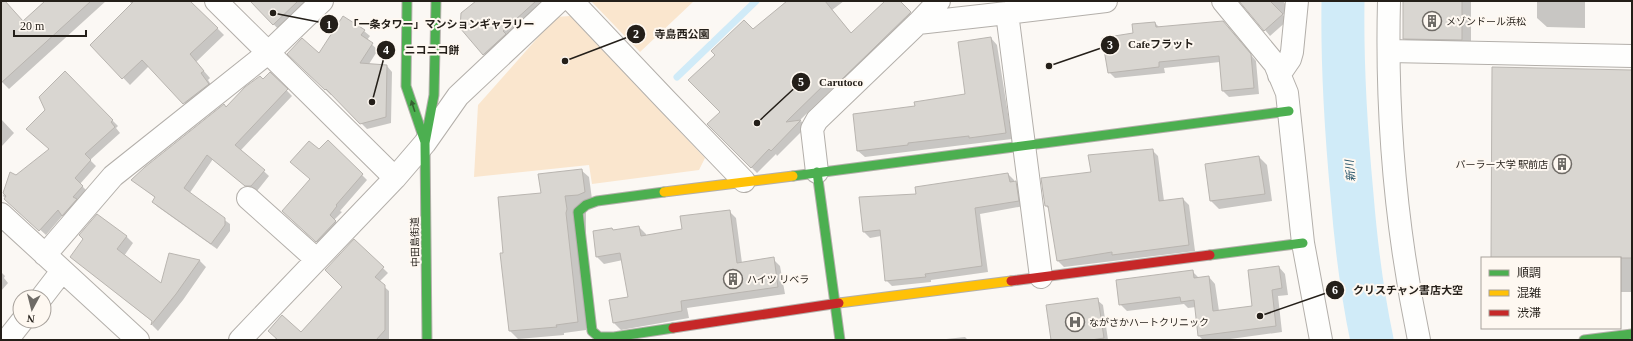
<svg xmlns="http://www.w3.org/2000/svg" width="1633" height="341" viewBox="0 0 1633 341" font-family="'Times New Roman','Noto Sans JP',serif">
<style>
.green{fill:#fae6ce}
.shadow{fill:#0003}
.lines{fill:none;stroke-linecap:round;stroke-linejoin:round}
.stream{stroke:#d0ebf8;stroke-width:7}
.river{stroke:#d0ebf8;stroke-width:43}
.building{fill:#d9d6d1;stroke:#b9b5b0}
.street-casing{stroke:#b3afaa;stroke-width:24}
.fast-casing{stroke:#b3afaa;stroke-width:11}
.slow-casing{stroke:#b3afaa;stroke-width:11}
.jam-casing{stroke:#b3afaa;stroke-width:11}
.street{stroke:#fefefd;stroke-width:22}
.fast{stroke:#4caf50;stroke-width:9}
.slow{stroke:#ffc107;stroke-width:9}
.jam{stroke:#c62828;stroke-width:9}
.oneway{fill:#366032}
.labels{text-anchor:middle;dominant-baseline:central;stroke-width:4;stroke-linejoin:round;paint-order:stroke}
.poi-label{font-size:10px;fill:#241f19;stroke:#fef8f1;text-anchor:start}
.street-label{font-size:10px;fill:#241f19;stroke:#fef8f1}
.water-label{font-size:11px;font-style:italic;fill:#235268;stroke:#fef8f1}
.leader{fill:none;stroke:#241f19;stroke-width:1.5}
.callout-dot{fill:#241f19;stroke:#fef8f1;stroke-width:1.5}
.mark-label{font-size:12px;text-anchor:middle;font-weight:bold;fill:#fff}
.callout-label{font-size:11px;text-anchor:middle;font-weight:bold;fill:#241f19;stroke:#fef8f1;stroke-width:4;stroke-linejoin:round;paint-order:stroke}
</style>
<rect width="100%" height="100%" fill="#fbf8f4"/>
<path class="green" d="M591,1H694L640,52Z
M570,16L705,158L699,170L592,184L589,165L474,177L478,105L556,17Z"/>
<path class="shadow" d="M1,1H4L23,22L45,1H106L9,89L1,81Z
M129,1H190L224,35L196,62L210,78L208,80L215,91L191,110L149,66L130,85L92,45L132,4Z
M251,1H316L282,33Z
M477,1H542L546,5L491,61L484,54Z
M788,1H844L832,10L852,34L887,1H898L916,19L842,90L837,84L798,122L801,121L806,127L777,156L776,154L757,173L709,124L721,112Z
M1002,1H1074L1008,7Z
M1241,1H1283L1289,9L1283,15L1288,20L1270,36Z
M1404,1H1471V50L1414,48L1404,38Z
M1537,1H1585V28L1547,27L1537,18Z
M1155,23L1160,28H1229L1256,61L1259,94L1229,97L1223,91L1220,62L1164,68L1165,73L1115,78L1109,72L1134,34Z
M364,31L370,36L367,40L378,50L369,64L387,66L392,72L391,123L367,129L332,94L331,95L288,54L319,55Z
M991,38L997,45L1012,139L865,157L858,151L916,107L966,95Z
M1632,71V292H1620V258H1492Z
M65,73L118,126L116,128L120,133L90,160L96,166L80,184L88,192L68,220L63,215L46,235L3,196L11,173L16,176L50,150L47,110Z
M270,73L292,96L241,150L269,176L257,191H251L213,159L189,194L230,224V231L217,249L158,207L153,202L156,198L132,180L263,81Z
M1,119L14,133L1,147Z
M328,141L367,180L340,211L342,212L334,220L341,227L322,247L288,216L311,179L319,151Z
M1152,150L1158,156L1164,201L1183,199L1189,205L1195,251L1064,267L1058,261L1049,209L1046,206L1092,173Z
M1259,157L1267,165L1272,201L1219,209L1211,201L1206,165Z
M581,170L589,177L592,199L586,202V330L564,333V335L518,339L510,331L501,254H504L542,194Z
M1008,174L1014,180V183L1022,188L1024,206L980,214L988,272L931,280V282L892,286L886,280L881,236L870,238L864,232L917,194Z
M729,211L736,218L742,263L773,259L780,266L785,294L687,308L689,318L621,330L614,323L629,298L623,260L604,264L597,257L612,229L614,231L639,227L646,234V236L683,230Z
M126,236L133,243L124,256L162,285L170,254L200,261L206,267L183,300L158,331L152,325L153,322L71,257L84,239Z
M354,240L388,273L379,282L389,291V340H274L276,338L300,333L343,287Z
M1279,267L1285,274L1288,295L1278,296L1282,332L1223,340H1203L1199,336L1196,307L1188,308L1184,304L1127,311L1120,304L1192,271L1199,278L1209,277L1215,284L1219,311L1253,307Z
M1,272L5,276L4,278L8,283L1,291Z
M1097,300L1103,305L1108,340H1052Z
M965,337L968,340H937Z"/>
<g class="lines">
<path class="stream" d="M677,77L756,1"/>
<path class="river" d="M1343,1C1342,66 1346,131 1352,195C1356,244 1362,293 1372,340"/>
</g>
<path class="building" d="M1,1H5L23,21L45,1H91L1,83Z
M134,1H190L218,28L190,54L204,71L201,73L209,84L183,104L142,60L122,79L90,45Z
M250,1H298L273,25Z
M476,1H536L503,31L506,34L483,55L460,28L461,13Z
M787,1H825L851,33L885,1H900L911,12L836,85L830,79L786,122L801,120L771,151L769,149L751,168L707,124L720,112L688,80L715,55L711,51L744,20L753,29Z
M1239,1H1270L1283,14L1264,31Z
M1403,1H1462V40L1403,39Z
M343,16L365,30L361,35L373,43L360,63L387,65L386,117L360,124L326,89L325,90L287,54L302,38L319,53Z
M1223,21L1251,54L1254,88L1222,91L1219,56L1159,62V67L1108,73L1102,38L1133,33L1132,24L1155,22L1156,27Z
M991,37L1006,133L969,138V136L908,143V145L857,151L853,114L915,106L914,102L965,94L958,42Z
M1492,67L1632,70V258H1491Z
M65,71L113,120L111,122L115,127L85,154L91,160L75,178L83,186L73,197L77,199L62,216L58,210L39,231L4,199L6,196L3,193L10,172L16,175L49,149L26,129L45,110L39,97Z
M270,72L288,89L235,145L265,170L251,186H245L207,155L184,188L225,218V225L211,244L152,202L155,197L131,180L145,167L224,104L226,107L245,87L260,76L263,79Z
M328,140L363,174L336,205L337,206L330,215L336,221L316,242L282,211L310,179L290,162L309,141L319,149Z
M1153,149L1159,201L1183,198L1189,245L1112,255V252L1057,261L1048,206H1045L1041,178L1091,172L1088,155Z
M1259,156L1265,194L1210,201L1205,164Z
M582,169L585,192L578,195L565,196L567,209L566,213L578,322L556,325L557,327L509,331L500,253H503L498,197L541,193L538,174Z
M1008,173L1010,182L1016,181L1019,201L975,208L982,266L925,274L926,277L885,281L880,230L863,232L859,197L916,194L915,187Z
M730,210L737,263L774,257L778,287L681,301L682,311L613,323L609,300L628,297L620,253L596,257L593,231L612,228L613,230L639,226L641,236L682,229L680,216Z
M97,214L127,236L117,249L161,283L169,253L200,260L176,294L151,325L152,321L70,257L83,239L79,235Z
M354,239L384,267L375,277L385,285V330L376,340H278L268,331L282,315L301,332L342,287L325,270Z
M1279,266L1282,288L1272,290L1276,326L1198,336L1194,300L1181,302L1180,297L1119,305L1116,280L1193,270L1194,278L1209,276L1213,311L1252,306L1248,270Z
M1098,298L1104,338L1091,340H1051L1046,305Z"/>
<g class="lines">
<g class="street-casing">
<path id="street" d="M216,1L395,178
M572,1L665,99L744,181
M1223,1L1275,64L1287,93L1303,243L1321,340
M1389,1C1386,114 1396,229 1419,340
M918,23L1007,13
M1389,51L1632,56
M1279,75L1290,59L1292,52L1297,1
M817,172L812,129L817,120L918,23L939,1
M248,198L316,259
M1,214L138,340
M45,255L113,176L269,52L322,1
M1041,277L1007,13L1106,1
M42,297L62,271
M7,340L22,321
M240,340L395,178L425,143L458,96L559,1"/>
</g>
<g class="fast-casing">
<path id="fast" d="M407,1L406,86L425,142
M817,172L840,340
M793,176L1289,111
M664,192L597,201L586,205L578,212L592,331L599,337H614L673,328
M1210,255L1303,243
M427,340L425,143L434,95L436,1
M1584,340L1632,334"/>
</g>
<g class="slow-casing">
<path id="slow" d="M664,192L793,176
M839,303L1011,281"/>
</g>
<g class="jam-casing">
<path id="jam" d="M1011,281L1210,255
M673,328L839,303"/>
</g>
<use href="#street" class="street"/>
<use href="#fast" class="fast"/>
<use href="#slow" class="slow"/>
<use href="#jam" class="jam"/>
</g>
<defs><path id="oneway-solid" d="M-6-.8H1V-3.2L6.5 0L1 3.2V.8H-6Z"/></defs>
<use class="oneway" href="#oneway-solid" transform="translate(413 106) rotate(-108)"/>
<defs>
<g id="building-ring" transform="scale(1)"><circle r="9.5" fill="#fef8f1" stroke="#6f6b66" stroke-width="1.5"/><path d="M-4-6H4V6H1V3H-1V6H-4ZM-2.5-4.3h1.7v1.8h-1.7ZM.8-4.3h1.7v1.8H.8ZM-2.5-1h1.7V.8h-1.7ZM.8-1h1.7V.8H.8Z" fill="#6f6b66"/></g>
<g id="hospital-ring" transform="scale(1)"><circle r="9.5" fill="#fef8f1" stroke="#6f6b66" stroke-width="1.5"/><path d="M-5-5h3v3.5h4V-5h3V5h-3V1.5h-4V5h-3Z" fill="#6f6b66"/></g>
</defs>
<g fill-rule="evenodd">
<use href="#building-ring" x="1432" y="21"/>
<use href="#building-ring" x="1562" y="164"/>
<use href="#building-ring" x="733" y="279"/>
<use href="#hospital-ring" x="1075" y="322"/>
</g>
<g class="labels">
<g class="poi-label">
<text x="1446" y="21">メゾンドール浜松</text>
<text x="1548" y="164" text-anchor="end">パーラー大学 駅前店</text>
<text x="747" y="279">ハイツ リベラ</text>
<text x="1089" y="322">ながさかハートクリニック</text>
</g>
<g class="street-label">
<text transform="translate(415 242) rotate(-91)">中田島街道</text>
</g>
<g class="water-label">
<text transform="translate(1350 171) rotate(-95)">新川</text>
</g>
</g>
<path class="leader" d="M273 13L329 24M565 61L636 34M1049 66L1110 45M372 102L386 50M757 123L801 82M1260 316L1335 290"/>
<g class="callout-dot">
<circle cx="273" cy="13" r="4"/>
<circle cx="565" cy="61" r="4"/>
<circle cx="1049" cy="66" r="4"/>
<circle cx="372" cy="102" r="4"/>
<circle cx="757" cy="123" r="4"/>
<circle cx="1260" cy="316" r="4"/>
<circle cx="329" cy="24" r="10"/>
<circle cx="636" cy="34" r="10"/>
<circle cx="1110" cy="45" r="10"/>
<circle cx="386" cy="50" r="10"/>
<circle cx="801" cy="82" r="10"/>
<circle cx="1335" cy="290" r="10"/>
</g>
<g class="mark-label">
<text x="329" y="29">1</text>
<text x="636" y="38">2</text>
<text x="1110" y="49">3</text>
<text x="386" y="54">4</text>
<text x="801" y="86">5</text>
<text x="1335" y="294">6</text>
</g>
<g class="callout-label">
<text x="441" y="28">「一条タワー」マンションギャラリー</text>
<text x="682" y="38">寺島西公園</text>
<text x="1161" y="48">Cafeフラット</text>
<text x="432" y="54">ニコニコ餅</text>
<text x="841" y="86">Carutoco</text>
<text x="1408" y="294">クリスチャン書店大空</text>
</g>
<rect width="1633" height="341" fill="none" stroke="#241f19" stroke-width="4"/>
<rect x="1481" y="257" width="140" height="72" fill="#fef8f1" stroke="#a7a19b"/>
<rect x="1489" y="270" width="20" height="6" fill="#4caf50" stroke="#a7a19b"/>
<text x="1517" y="277" font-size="12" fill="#241f19">順調</text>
<rect x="1489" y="290" width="20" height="6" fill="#ffc107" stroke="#a7a19b"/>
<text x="1517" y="297" font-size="12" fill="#241f19">混雑</text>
<rect x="1489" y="310" width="20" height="6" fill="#c62828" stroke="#a7a19b"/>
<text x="1517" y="317" font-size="12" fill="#241f19">渋滞</text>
<g transform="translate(32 309) rotate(187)"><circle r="19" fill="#fef8f1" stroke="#a7a19b"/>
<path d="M0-3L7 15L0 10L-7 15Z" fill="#6f6b66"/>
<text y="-6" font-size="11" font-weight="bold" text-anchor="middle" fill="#241f19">N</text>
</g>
<path d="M14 30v6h72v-6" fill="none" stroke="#241f19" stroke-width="2"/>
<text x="20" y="30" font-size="12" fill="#241f19" stroke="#fef8f1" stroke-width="3" paint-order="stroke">20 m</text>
</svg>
